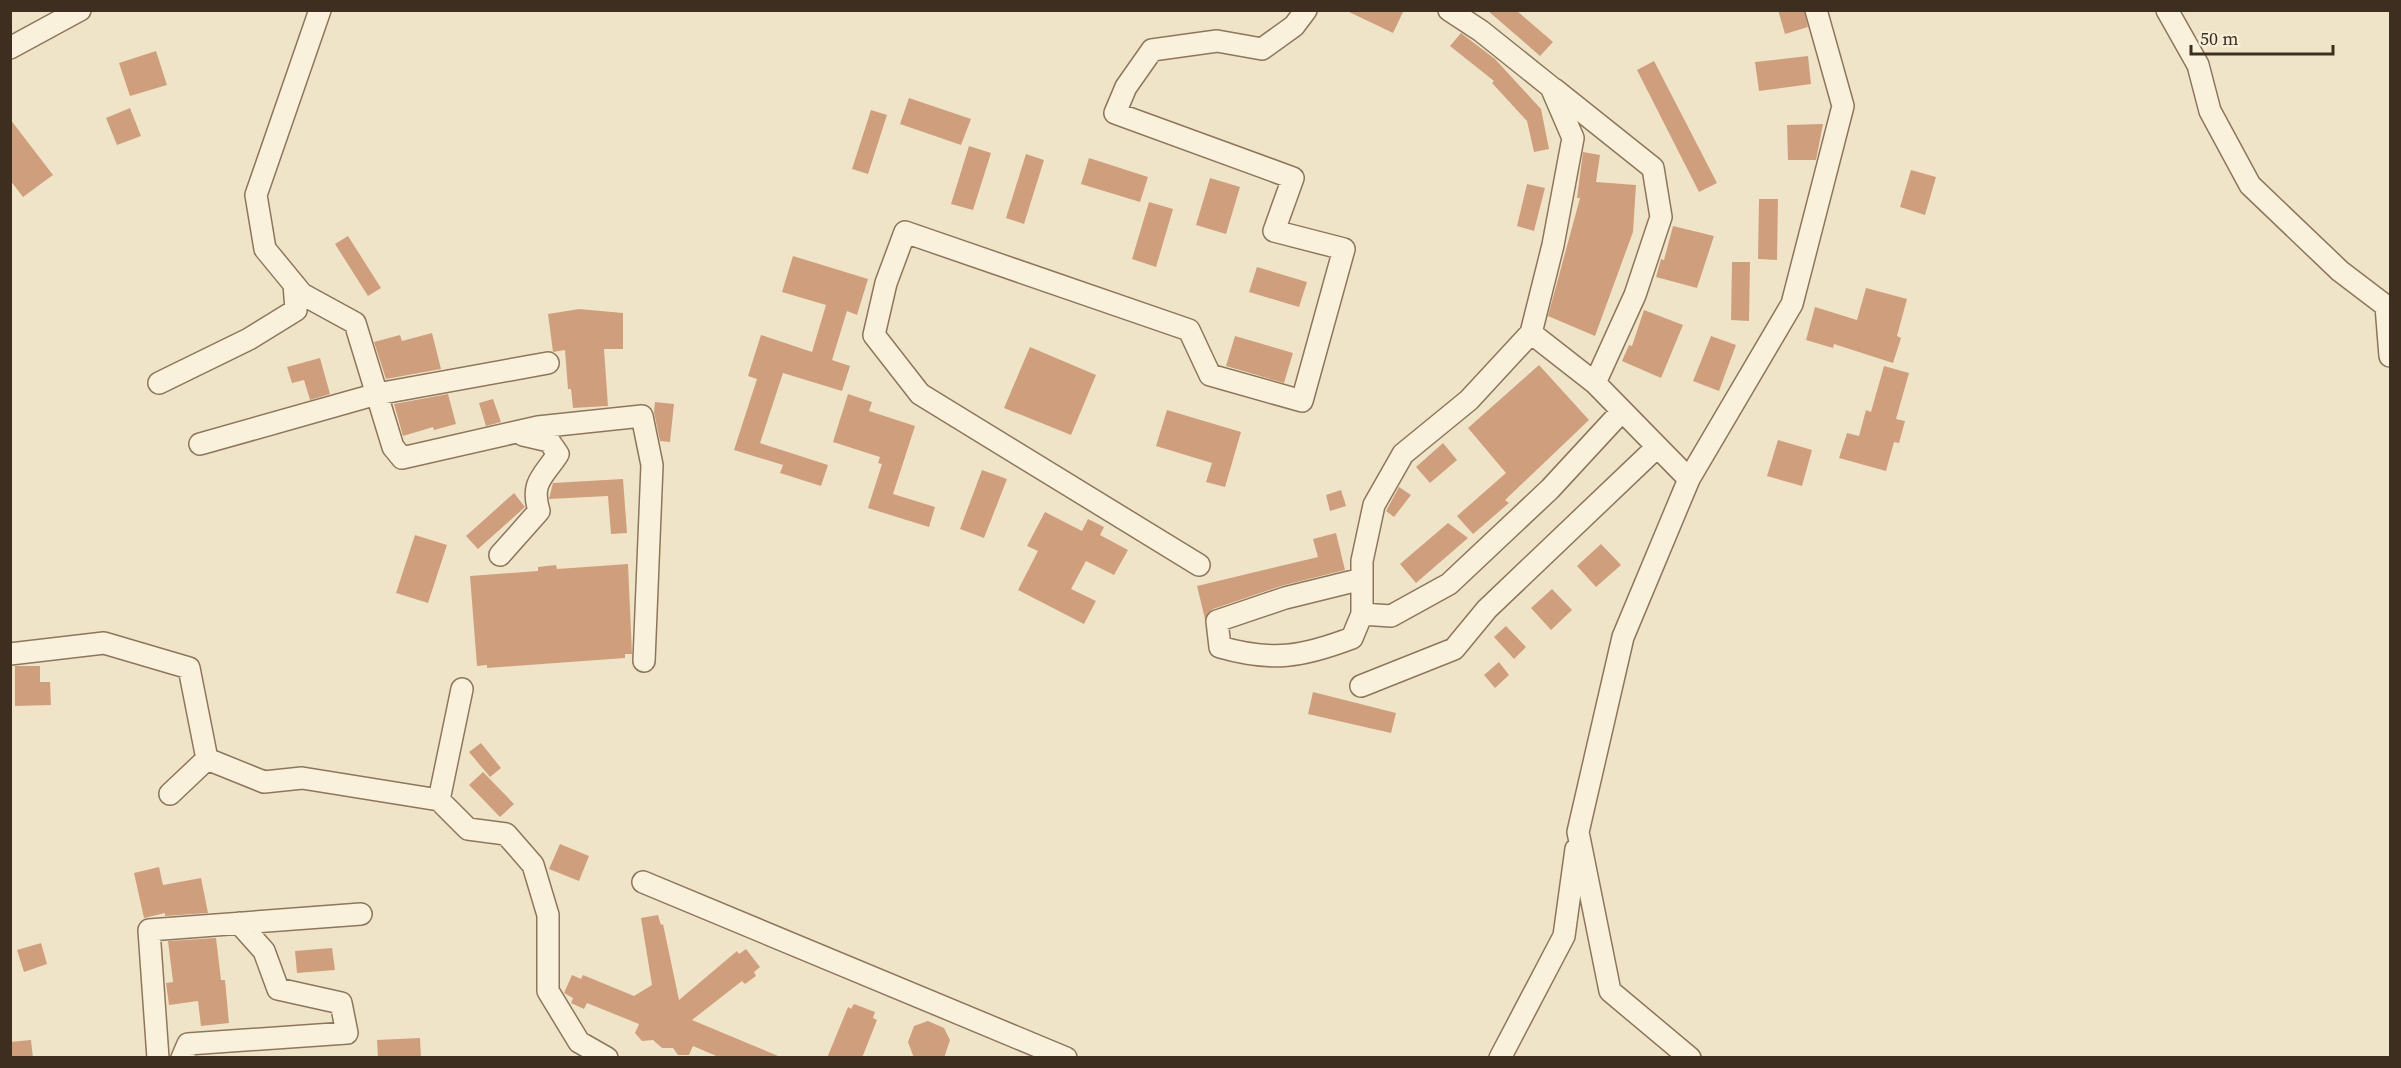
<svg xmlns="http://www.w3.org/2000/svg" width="2401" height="1068" viewBox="0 0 2401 1068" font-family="'Source Serif 4',serif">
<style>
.building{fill:#cf9f7d}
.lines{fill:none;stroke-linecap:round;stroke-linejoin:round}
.minor-casing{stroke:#8d765c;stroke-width:24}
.minor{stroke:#faf1dc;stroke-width:21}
</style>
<rect width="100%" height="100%" fill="#f0e4c8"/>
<path class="building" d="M1345,10H1404L1393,33Z
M1487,10H1516L1553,42L1540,56Z
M1778,10H1804L1808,27L1785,34Z
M1461,33L1495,59L1541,109L1549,149L1534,152L1527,121L1492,83L1494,81L1450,46Z
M156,51L167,85L130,96L119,63Z
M1808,56L1811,84L1759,91L1755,62Z
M1654,61L1717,183L1699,192L1637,70Z
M909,98L971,119L961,145L900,124Z
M130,108L141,136L117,145L106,118Z
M871,110L887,115L868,174L852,169Z
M10,119L53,175L23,197L10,180Z
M1823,124L1816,160H1788L1787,125Z
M969,146L991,153L973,210L951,204Z
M1583,152L1600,155L1596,182L1636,185L1633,232L1595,336L1548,316L1580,198H1577Z
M1026,154L1044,160L1024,224L1006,218Z
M1089,158L1148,177L1140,202L1081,184Z
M1911,170L1936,177L1925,215L1900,207Z
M1210,178L1240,187L1226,234L1196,225Z
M1527,184L1545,188L1534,231L1517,226Z
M1759,199H1778L1777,260L1758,259Z
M1149,202L1173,209L1156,267L1132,259Z
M1673,226L1714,236L1697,288L1656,277L1661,259L1664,260Z
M348,236L381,288L368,296L335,244Z
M793,256L868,279L857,315L847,311L832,360L850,366L842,391L783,373L760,443L828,465L821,486L780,473L783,465L734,450L757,379L748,376L761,335L812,352L826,305L782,292Z
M1732,262H1750L1749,321L1731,320Z
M1257,267L1307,282L1299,307L1249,292Z
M1866,288L1907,299L1897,336L1901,338L1893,363L1834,344L1833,348L1806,340L1815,307L1857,320Z
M579,309L623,313V349H604L608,406L573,408L571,389H568L565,350L553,352L548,314Z
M1644,310L1683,325L1661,378L1622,361L1629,345L1632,346Z
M432,333L441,369L386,379L374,342L400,335L402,341Z
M1235,336L1293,353L1284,383L1226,366Z
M1711,336L1736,345L1719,391L1693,381Z
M1030,347L1096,375L1071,435L1004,408Z
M320,358L330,394L310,400L304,380L292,383L287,367Z
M1539,365L1589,420L1505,500L1509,503L1473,534L1457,516L1506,473L1468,428Z
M1884,366L1909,373L1896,419L1905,421L1899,443L1894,442L1886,471L1839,458L1847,433L1859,436L1866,410L1871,412Z
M448,394L456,424L434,430L433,427L403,436L394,404Z
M848,394L872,402L869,411L915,426L893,494L935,507L929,527L868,508L882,464L878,463L880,457L833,442Z
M493,399L501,422L486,426L479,403Z
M655,402L674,404L670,442L660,441L654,412Z
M1167,410L1241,432L1225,487L1206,482L1212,463L1156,446Z
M1778,440L1812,450L1802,486L1767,476Z
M1443,443L1457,460L1430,483L1416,467Z
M982,470L1007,479L984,538L960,529Z
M623,479L627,533L611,534L608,496L549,499L553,483Z
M1399,487L1411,495L1394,517L1386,511Z
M1341,490L1346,506L1330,511L1326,495Z
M514,493L525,507L478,549L466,536Z
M1045,512L1082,531L1088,519L1104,527L1100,535L1128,550L1114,575L1086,561L1071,589L1096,601L1084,624L1018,590L1038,551L1027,546Z
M1448,523L1468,538L1416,583L1400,564Z
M1336,533L1345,570L1281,586L1213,609L1205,619L1197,586L1318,557L1313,539Z
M415,535L447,545L428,603L396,593Z
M1601,544L1621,565L1596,587L1577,566Z
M628,564L632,654H625V658L487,668V665L477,666L470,576L538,571V567L556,565L557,569Z
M1552,589L1572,610L1551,630L1531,608Z
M1506,626L1526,647L1514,659L1494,637Z
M1499,662L1509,675L1495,688L1484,675Z
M15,666H40V682H50L51,705L15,706Z
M1313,692L1396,713L1391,733L1308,714Z
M481,743L501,768L490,777L469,752Z
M483,772L514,804L500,817L469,785Z
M560,844L589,856L579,881L549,869Z
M159,867L163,885L201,878L208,913L165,916V913L144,918L134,873Z
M658,915L661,925L663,924L679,1000L737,951L739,954L746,949L760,967L754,972L756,976L745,984L742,981L692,1020L783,1058H721L693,1046L689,1055H678L673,1048H662L653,1040L642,1041L635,1033L639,1024L587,1003L584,1009L571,1003L573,998L564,993L572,975L581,979L583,975L634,996L652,985L641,918Z
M216,938L221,980H225L229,1023L201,1026L198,1001L169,1005L166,983L173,982L168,941Z
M41,943L47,964L24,972L17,950Z
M332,948L335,970L297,973L295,951Z
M854,1004L875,1012L873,1018L877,1020L862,1058H827L848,1007L851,1009Z
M928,1021L944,1028L950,1040L944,1058H914L908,1042L914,1026Z
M420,1038L421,1058H378L377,1040Z
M31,1040L33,1058H10V1042Z"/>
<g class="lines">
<g class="minor-casing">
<path id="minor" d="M320,10L256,195L265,249L302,294L355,323L393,447L402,458L538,427L642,416L652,465L644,661
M2167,10L2198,65L2210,111L2250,185L2340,271L2386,306L2390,356
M10,48L80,10
M1554,89L1653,168L1661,217L1635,295L1595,383
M1531,333L1595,383L1689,479
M159,383L249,339L296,310L294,284
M200,444L377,394L548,363
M500,555L539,511C530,482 544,476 558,454L549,441L523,435
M1199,565L920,394L874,335L886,283L905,232L1189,330L1210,375L1302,401L1344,249L1274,231L1293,178L1115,113L1126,87L1152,50L1217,41L1262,49L1294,26L1306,10
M1362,579L1285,598L1217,621L1220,647C1272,662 1302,657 1352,638L1362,614V561L1374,505L1403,454L1469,400L1531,333L1553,245L1573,138L1551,87L1481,31L1449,10
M1362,614L1391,616L1449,584L1550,489L1622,411
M10,654L104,643L189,668L207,759L264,782L302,778L439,800
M1361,686L1454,649L1487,609L1657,447
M462,689L439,800L468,829L506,834L533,865L548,915V991L579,1042L607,1058
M170,794L207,759
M643,882L1066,1058
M158,1058L149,930L361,914
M182,1058L188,1044L347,1033L341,1003L278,989L264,951L239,923
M1500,1058L1564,936L1576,849
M1690,1058L1610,991L1578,832L1623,637L1689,479L1792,304L1843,106L1816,10"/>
</g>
<use href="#minor" class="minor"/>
</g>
<rect width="2401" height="1068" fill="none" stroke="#3d2e20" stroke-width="24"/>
<path d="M2191 45v9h142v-9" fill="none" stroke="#3d2e20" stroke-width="3"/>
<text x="2200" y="45" font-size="18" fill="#3d2e20" stroke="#f7eed8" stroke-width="4.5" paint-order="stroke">50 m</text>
</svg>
